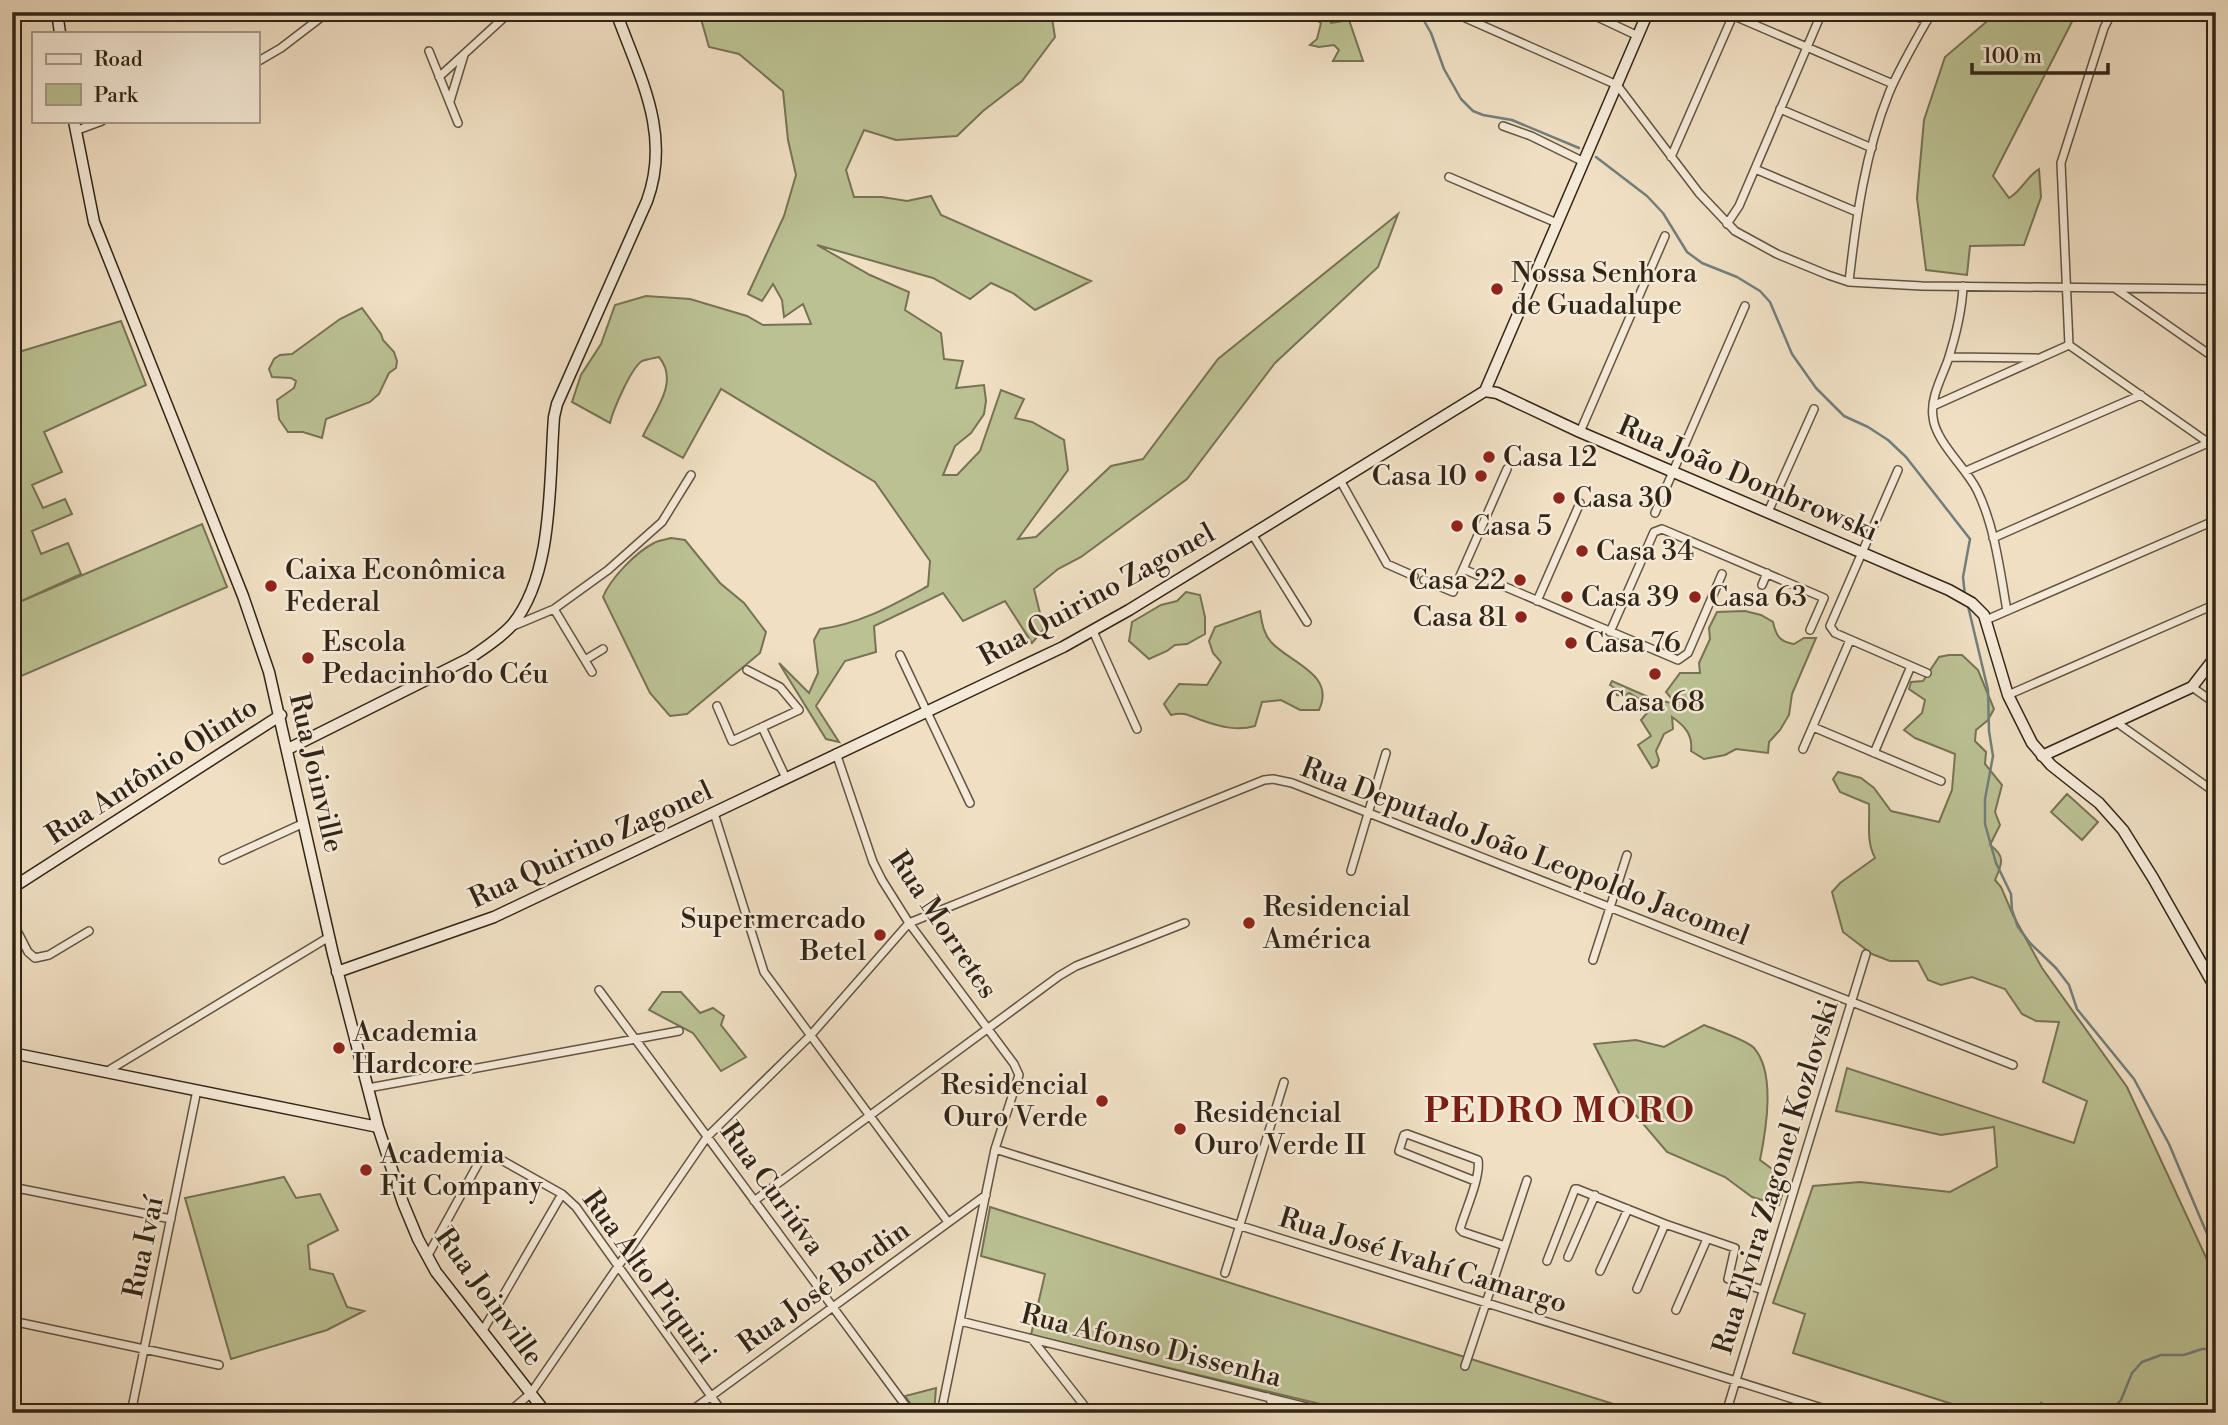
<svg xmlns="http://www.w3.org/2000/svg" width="2228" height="1425" viewBox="0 0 2228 1425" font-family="'Libre Bodoni',serif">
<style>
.green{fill:#bbc193;stroke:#767354;stroke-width:2}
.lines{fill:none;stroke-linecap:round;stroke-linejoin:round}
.stream{stroke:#727e7b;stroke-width:2.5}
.street-casing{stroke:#615441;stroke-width:10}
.secondary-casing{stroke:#312516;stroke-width:13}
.street{stroke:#f5ead8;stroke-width:7}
.secondary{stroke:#f5ead8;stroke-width:10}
.poi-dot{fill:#8f2418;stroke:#f5ead8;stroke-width:2.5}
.labels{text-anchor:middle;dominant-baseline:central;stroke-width:5;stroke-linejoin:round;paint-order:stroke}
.poi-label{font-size:28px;fill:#312516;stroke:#f5ead8;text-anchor:start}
.street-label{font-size:28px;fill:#312516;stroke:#f5ead8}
.district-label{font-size:35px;font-weight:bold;letter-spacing:2px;fill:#7a1f14;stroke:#f5ead8}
</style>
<rect width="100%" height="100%" fill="#f0dfc3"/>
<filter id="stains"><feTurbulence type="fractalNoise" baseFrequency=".00286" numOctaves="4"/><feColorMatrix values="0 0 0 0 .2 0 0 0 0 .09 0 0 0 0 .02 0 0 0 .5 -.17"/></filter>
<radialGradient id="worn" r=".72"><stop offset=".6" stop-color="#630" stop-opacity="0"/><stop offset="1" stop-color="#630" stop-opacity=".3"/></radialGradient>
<path class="green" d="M699,12H1051L1055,37L1022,81L983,111L957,136L896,140L864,130L846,170L854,197H882L907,201L931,196L941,215L1091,281L1035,310L1013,293L991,283L970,299L933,278L817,245L870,275L909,292L905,310L941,333L944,359L963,361L956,388L984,385L986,401L984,414L971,433L955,446L943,475H957L980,451L1001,390L1024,399L1015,418L1032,422L1064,440L1068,470L1018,539L1036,537L1111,466L1143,459L1218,359L1398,214L1378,267L1275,363L1187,479L1081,557L1058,569L1034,589L1044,629L1032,643L1005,601L963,621L943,593L874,626L876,652L845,661L816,706L839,742L826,739L779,663L809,693L818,673L814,640L820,629C860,624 893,605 928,586L930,561L875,482L721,389L683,458L643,436C654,412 680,382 659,357C654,358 647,359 642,361C631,368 613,410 610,423L572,402L581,375L601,344L615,305L646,296L690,299L747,316L763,325L811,324L803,304L784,317L782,300L773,284L762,301L748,294L784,216L796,175L788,140L783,91L739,54L709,47Z
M1303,12H1326L1331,23L1349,20L1363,61H1333L1339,50L1334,45L1319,47L1310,45L1317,39L1321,23Z
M1998,12H2077L1993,176L2009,198C2023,190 2025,178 2039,169L2041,197L2024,245L1970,246L1967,275L1926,270L1917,198L1924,120L1945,57Z
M362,308L381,334L383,340L394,352L397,361L396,368L389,373L379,394L370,402L326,419L322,438L303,432H288L279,419L277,400L294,388L296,381L291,378L272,377L269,369L274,359L280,355L292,354L340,319Z
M121,321L146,385L44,432L62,472L32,485L43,508L65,499L72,514L32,531L41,554L68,543L81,574L17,603L202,524L227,587L12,680V354Z
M671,538L685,540L720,583L744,603L766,632L760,653L687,714L670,716L650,693L603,597C610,579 636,552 654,543C659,540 665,540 671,538Z
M1186,592L1200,595L1205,617V634L1187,644L1175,645L1167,651L1149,659L1129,641L1132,622L1161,605L1177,601Z
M1260,611C1262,622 1263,633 1271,642C1290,663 1336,674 1319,710H1300L1281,700L1262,702L1255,726C1238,731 1221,727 1204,721C1191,717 1186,711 1171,715L1164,704L1179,684L1207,685L1221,662L1213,653L1209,641L1215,627Z
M1745,611L1761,615L1773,622C1776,636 1780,642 1794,644L1804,638H1816L1792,694L1789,715L1780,730L1769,742L1768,753L1736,749L1725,755L1704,759L1691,751C1693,735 1685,726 1672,717L1673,729L1664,734L1656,751L1659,760L1657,766L1652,768L1638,745L1651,736L1641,720L1647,713L1641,700L1629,693L1624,696L1617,695L1616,689L1610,685L1612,681L1653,699L1676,704L1666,692L1680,673H1700L1699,663L1710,639L1709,628L1717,612Z
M1949,655H1962L1978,670L1994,709L1988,720L1976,730L1975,741L1986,752L1985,764L2002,785L1995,812L2000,825L1990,845C2006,856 2002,864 1995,880L2001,887L2013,915L2042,968L2127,1087L2216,1279V1413H2061L2041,1403L2037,1413H1980L1793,1353L1805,1314L1773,1303L1813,1186L1860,1182L1950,1192L1997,1167L1994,1127L1941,1135L1836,1111L1847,1068L2074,1143L2087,1101L2043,1082L2059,1022L2036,1021L2022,1014L2005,989L1972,977L1941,985L1928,980L1918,961H1890L1872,954L1843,932L1832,892L1840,883L1875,858C1866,841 1870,824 1869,804L1840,792L1833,779L1838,772L1861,778L1874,788L1891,811L1939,822L1952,790L1955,754L1915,738L1904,730L1922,713L1925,700L1909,689L1911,682L1923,681L1939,657Z
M2067,794L2098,822L2082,840L2051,812Z
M662,992H681L700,1013L713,1008L724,1016L721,1025L746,1057L721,1071L693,1033L649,1010Z
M1704,1025C1716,1030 1747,1040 1754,1048C1776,1073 1766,1130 1760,1160L1787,1180L1779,1205L1752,1197L1725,1177L1667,1152L1622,1099L1594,1044L1636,1040L1664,1047Z
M284,1177L296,1198L320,1194L338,1230L308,1245L310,1269L333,1274L347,1307L364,1311L327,1330L231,1359L185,1198Z
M990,1207L1642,1413H1358L1031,1335L1045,1274L981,1256Z
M936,1388L934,1413H917L905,1396Z"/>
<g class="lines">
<path class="stream" d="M1419,12L1431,33L1444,69L1461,99L1473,111L1483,115L1512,120L1579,148
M1596,157L1647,196L1663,213L1687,252L1702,263L1737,277L1760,291L1770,302L1792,354L1816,388L1844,416L1868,427L1888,440L1906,457L1970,539L1963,577L1965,596
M1968,606L1988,690L1989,731L1993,756L1985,799V824L1996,863L2011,894L2012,910L2018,927L2030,943L2056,968L2069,985L2077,1009L2134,1079L2169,1144L2216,1255
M2109,1413L2121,1400L2132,1373L2142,1362L2161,1355H2184L2202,1349H2216"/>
<g class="street-casing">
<path id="street" d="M1587,12L1638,36
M1725,12L1893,84
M1906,12L1927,21
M1461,16L1617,85L1699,193L1735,231L1777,254L1828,275L1849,282L1922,286L2216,289
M429,51L458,123
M257,62L281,48L328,12
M439,77L510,12
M450,101L464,55
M1780,109L1872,148
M1503,126L1531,136L1584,162
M75,131L102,121
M1671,157L1734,13
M1755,169L1857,212
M1449,177L1557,223
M1727,224L1739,206L1822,12
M1849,282C1856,218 1865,153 1889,93C1901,65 1917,38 1932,12
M1963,286C1962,312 1956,335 1948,360C1942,377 1930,398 1933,417C1935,441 1966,468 1977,490C1995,527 2000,571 2007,611
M2116,289L2216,359
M2069,345L2061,163L2104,28L2112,12
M2069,345L2216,448
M1949,357L2036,358
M1933,406L2069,345
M1580,432L1665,236
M1898,470L1830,626L1835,633L1927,673
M1966,471L2141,395
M1340,480L1387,564L1414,576
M1768,512L1814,409
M1655,513L1745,306
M1252,534L1307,622
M1993,538L2208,443
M1463,569L1678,660L1688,653L1722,574
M1424,580L1453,592L1507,469
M1762,585L1767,573
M1537,601L1580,503
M554,609L592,672
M1986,620L2216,520
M511,627L554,609L608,570L662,522L691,475
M1093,631L1137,729
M1610,632L1654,532L1662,529L1824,598L1810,630
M900,655L970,803
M585,660L603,649
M2192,687L2216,704
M2008,695L2216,604
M717,706L732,741L799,710L780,687L747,670
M2116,722L2216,793
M762,727L786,778
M1813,727L1941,781
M1803,749L1850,640
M836,753L873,862L882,880L909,923L1014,1064L1019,1075L995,1149L941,1413
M1874,753L1911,666
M714,813L764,972L948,1222
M223,860L304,823
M1351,871L1386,753
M12,921L28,952L35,958L49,955L89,931
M1593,960L1627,855
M599,990L911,1413
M106,1072L329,937
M368,1088L679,1031
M995,1149L1838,1413
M1475,1181L1399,1151L1404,1135L1407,1134L1478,1160C1481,1177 1465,1211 1460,1229L1463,1232L1505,1246
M12,1187L171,1219
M754,1201L1059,976L1076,966L1185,923
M427,1257L479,1162L487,1156L496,1157L562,1194L576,1207L723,1413
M1568,1257L1595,1195
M1547,1261L1575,1189H1577L1665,1224L1735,1248L1728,1279L1763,1290
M1600,1271L1628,1209
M1225,1273L1284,1082
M1637,1289L1665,1224
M1676,1310L1707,1239
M12,1321L219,1365
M960,1321L1331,1413
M482,1332L562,1194
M1032,1339L1090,1413
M1465,1366L1527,1180
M1268,1397L1280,1413
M131,1413L197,1090
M508,1413L531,1393L707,1137L810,1036L909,923L1264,780L1273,779L1292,783L2013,1065
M688,1413L986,1195
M1726,1413L1866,954"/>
</g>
<g class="secondary-casing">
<path id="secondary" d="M57,12L60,33
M74,121L94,222L243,596L269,672L333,954L378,1127L403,1203L418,1239L436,1272L546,1413
M1485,391L1497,393L1580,432L1949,590L1972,603L1984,615L2008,695L2032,743L2051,765L2099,803L2123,830L2153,878L2216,989
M288,749L470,658C485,648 500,638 512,625C554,574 549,481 554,417L557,404L647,201C672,133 639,76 616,12
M2042,756L2192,687L2216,656
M12,888L281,715
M337,972L494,917L1063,647L1129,610L1485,391L1648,12
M12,1053L378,1127"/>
</g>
<use href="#street" class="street"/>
<use href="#secondary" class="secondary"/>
</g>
<g class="poi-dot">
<circle cx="1497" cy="289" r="7"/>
<circle cx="1489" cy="457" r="7"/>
<circle cx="1481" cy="476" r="7"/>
<circle cx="1559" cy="498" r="7"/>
<circle cx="1457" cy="526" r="7"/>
<circle cx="1582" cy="551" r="7"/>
<circle cx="1520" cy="580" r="7"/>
<circle cx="271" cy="586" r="7"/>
<circle cx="1567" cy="597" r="7"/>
<circle cx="1695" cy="597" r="7"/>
<circle cx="1521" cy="617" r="7"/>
<circle cx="1571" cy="643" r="7"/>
<circle cx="308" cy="658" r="7"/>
<circle cx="1655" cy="674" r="7"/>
<circle cx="1249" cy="923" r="7"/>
<circle cx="880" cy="935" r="7"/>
<circle cx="339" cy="1048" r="7"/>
<circle cx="1102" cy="1101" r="7"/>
<circle cx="1180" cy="1129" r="7"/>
<circle cx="366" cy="1170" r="7"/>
</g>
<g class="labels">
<g class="poi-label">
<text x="1511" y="273">Nossa Senhora<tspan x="1511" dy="32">de Guadalupe</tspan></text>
<text x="1503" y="457">Casa 12</text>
<text x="1467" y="476" text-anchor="end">Casa 10</text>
<text x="1573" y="498">Casa 30</text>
<text x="1471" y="526">Casa 5</text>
<text x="1596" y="551">Casa 34</text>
<text x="285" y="570">Caixa Econômica<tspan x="285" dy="32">Federal</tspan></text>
<text x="1506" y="580" text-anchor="end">Casa 22</text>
<text x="1581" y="597">Casa 39</text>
<text x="1709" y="597">Casa 63</text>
<text x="1507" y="617" text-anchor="end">Casa 81</text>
<text x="322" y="642">Escola<tspan x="322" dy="32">Pedacinho do Céu</tspan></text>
<text x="1585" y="643">Casa 76</text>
<text x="1655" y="702" text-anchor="middle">Casa 68</text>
<text x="1263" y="907">Residencial<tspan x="1263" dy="32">América</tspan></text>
<text x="866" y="919" text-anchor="end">Supermercado<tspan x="866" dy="32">Betel</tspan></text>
<text x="353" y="1032">Academia<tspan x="353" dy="32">Hardcore</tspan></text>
<text x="1088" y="1085" text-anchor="end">Residencial<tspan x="1088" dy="32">Ouro Verde</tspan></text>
<text x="1194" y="1113">Residencial<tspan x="1194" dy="32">Ouro Verde II</tspan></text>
<text x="380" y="1154">Academia<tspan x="380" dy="32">Fit Company</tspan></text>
</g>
<g class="street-label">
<text transform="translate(1748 479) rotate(23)">Rua João Dombrowski</text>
<text transform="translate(1097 595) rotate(-29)">Rua Quirino Zagonel</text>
<text transform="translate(152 771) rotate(-33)">Rua Antônio Olinto</text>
<text transform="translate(316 773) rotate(77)">Rua Joinville</text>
<text transform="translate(591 845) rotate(-25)">Rua Quirino Zagonel</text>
<text transform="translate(1525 852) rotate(21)">Rua Deputado João Leopoldo Jacomel</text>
<text transform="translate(943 925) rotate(56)">Rua Morretes</text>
<text transform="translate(1776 1177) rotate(-73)">Rua Elvira Zagonel Kozlovski</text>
<text transform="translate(772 1189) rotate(54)">Rua Curiúva</text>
<text transform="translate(144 1247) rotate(-78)">Rua Ivaí</text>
<text transform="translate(1423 1261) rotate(17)">Rua José Ivahí Camargo</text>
<text transform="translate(649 1277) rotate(54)">Rua Alto Piquiri</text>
<text transform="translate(824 1287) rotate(-36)">Rua José Bordin</text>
<text transform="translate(489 1297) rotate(54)">Rua Joinville</text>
<text transform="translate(1151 1346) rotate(14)">Rua Afonso Dissenha</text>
</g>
<g class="district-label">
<text x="1560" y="1111">PEDRO MORO</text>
</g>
</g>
<rect width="2228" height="1425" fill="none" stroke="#f0dfc3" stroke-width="42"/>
<rect x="14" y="14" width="2200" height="1397" fill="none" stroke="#312516" stroke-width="3.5"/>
<rect x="21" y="21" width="2186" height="1383" fill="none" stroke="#312516" stroke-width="2"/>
<rect x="32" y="32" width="228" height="91" fill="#f5ead8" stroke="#a79b8a" stroke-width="2"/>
<rect x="46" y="54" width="35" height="10" fill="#f5ead8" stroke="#a79b8a" stroke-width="2"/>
<text x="94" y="66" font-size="21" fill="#312516">Road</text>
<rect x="46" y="84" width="35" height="21" fill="#bbc193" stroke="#a79b8a" stroke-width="2"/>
<text x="94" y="102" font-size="21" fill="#312516">Park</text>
<path d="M1972 63v10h136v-10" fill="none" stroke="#312516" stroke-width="3.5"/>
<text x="1983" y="63" font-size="21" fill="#312516" stroke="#f5ead8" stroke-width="5" paint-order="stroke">100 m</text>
<rect width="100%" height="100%" filter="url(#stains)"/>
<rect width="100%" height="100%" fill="url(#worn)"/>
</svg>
